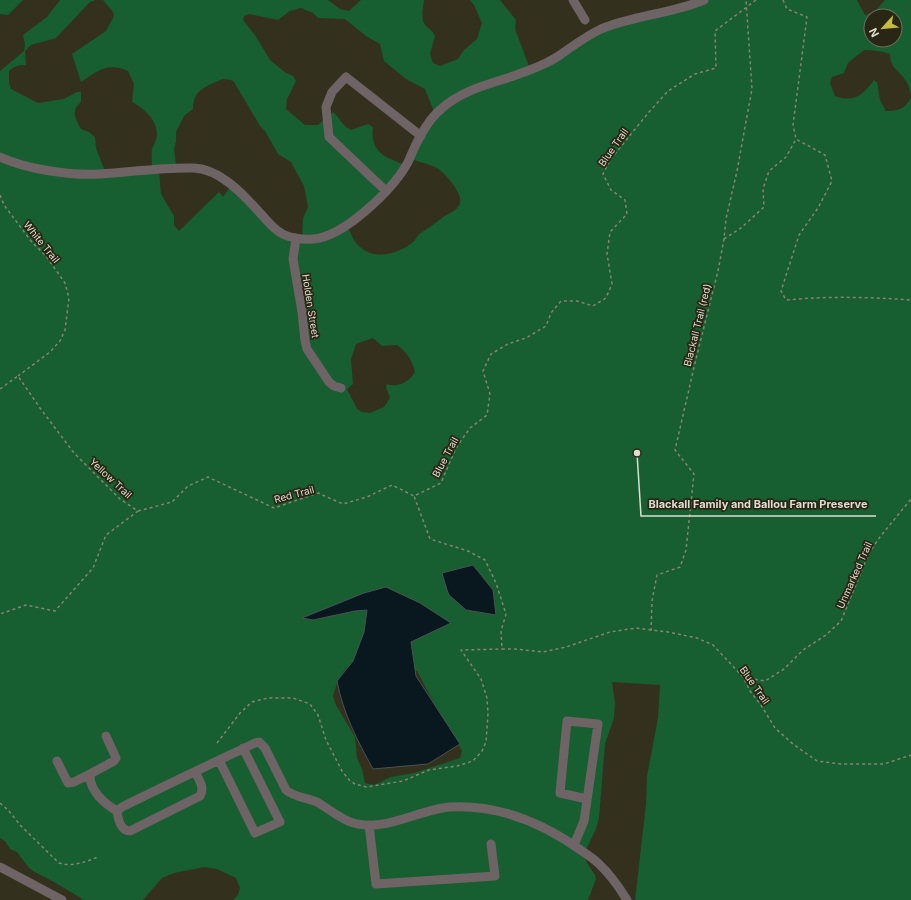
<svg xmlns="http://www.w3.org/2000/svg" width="911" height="900" viewBox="0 0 911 900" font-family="Inter,sans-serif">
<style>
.green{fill:#175e30;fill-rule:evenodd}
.water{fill:#09171e;stroke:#495254}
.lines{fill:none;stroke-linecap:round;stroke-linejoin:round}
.path{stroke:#878375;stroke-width:1.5;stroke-dasharray:3 3;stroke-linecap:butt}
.minor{stroke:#6e6365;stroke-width:9}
.labels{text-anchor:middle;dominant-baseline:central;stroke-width:3.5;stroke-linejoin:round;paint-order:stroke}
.street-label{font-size:10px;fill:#dfdcd1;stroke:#2a2615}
.leader{fill:none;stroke:#dfdcd1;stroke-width:1.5}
.callout-dot{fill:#dfdcd1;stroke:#2a2615;stroke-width:1.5}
.callout-label{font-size:11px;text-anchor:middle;font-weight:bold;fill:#dfdcd1;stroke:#2a2615;stroke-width:3.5;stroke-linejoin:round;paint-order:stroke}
</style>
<rect width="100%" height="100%" fill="#34301e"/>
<path class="green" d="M0,0H23L8,15L0,14Z
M60,0H96L90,2L56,38L31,45L25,51L26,65C18,65 14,66 9,71V83L11,89L38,103L64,99L77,92H81V102C70,111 76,119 81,129L89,132L95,137L96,148L105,171L152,168C152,162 151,155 152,149C153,146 155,143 156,140C161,123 145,109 132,102L134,84L128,71C107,62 98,71 81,82L72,54L106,31L114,16L113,12L103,0H328L340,9L349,11L361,0H424C423,8 420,20 426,26C431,31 432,30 435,36L430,54L433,63L440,66L458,59L464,50L477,39L482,23L474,5L470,0H500L516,20L515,29L530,69L607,30L706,0H857L865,15C875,13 879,7 885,0H911V96C910,91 909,85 906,81C899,70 890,68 890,54C882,51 873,50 864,50L848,63L844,73L832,77L830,83L835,96C854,103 863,95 874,80L877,82L880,100L886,111C899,111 904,109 911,98V900H635L646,804L647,776L658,718L660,685L612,682L615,703L614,718L605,744L599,818L596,829L584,854L587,863L595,875L596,879L588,900H233L238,895L240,888L236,878L217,869L204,867L174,873L162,878L143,900H82L81,898L54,882L33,871L29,868L17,852L10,849L5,841L0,838V71L24,51L25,45L23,35L47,17ZM301,8L313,13L318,18L345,19L366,36L380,44L384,61L406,79L425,89L435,114L411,159C419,162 427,163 435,167C443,170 463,193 460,203C458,211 448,213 442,218C435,223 429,228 422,232C417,235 416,240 412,243C396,255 372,261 357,244C353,240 351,233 348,228L405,165C385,157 370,153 373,127L368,124L351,130C341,125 341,119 333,112L318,125H305L286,109L287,99L296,81L293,76L286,73L270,60L255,35L243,20L244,16L249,14L278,20L290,11ZM871,16H895V40H871ZM223,79L231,80L234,82L260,126L265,131L278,154L291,162L304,186L308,207L303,218L302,239L279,230L230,187L223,197L219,192L179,231L174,225V216L161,194L159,171L176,165L174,149L176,141V132L184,116L193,109C193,89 207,86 223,79ZM373,338L382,346L397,345C407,352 412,360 415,372C409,382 398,388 387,384L386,387L390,398L384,407L370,413L362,412L357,409L347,389L353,384L351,359L356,344ZM346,668L417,671L451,735L460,747L462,751L460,758L414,773L391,777L374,785L365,783L362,769L357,758L355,737L336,705L333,696L338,680Z"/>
<path class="water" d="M473,565L493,590L496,615L466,610L449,595L447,590L442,573Z
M386,587L420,603L451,623L411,642L416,676L460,744L428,764L373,769C357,740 343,713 337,681L353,661L364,632L367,610L355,611L313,620L302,618L364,593Z"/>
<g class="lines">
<path class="path" d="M756,0L715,31L716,68L695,74L668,91L649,112L610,160L603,174L611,190L625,200L627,214L610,232L607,254L612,284L606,298L593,306L577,301H561L551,313L546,326L526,338L508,344L491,354L483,371L490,394L487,415L470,428L456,448L441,483L414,496L430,539L468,551L485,560L496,583L506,614L501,631L502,649H515L543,652L566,647L610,632L636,628L668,632L697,638L713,645L743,677L750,691L761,705L775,728L793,744L817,761L841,764H884L911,755
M783,0L787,9L807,17L793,125L796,139L825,155L832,181L818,208L799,235L781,291L786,300C828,296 869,297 911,300
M0,195L4,205L31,241L46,256L65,283L69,298L65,330L60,341L50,352L18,376
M724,239L741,228L764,207L763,189L769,171L786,157L796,139
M0,389L18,376L40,408L74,453L120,499L138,511L106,535L93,568L55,611L26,605L0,614
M138,511L172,502L188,486L208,477L274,508L318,493L343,504L367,497L392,485L414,496
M651,631L652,601L657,575L680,567L686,550L694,474L675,450L695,363L718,271L724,239L726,219L737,171L752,89L746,0
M743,677L765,681L784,669L803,650L826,635L841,621L869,553L880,537L911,499
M217,743L240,713L252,702L268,698H293L310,704L318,715L326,740L342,771L350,781L355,784L367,787L403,781L429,770L457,766L473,761L482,751L486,742L488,714L487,698L481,679L461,650L502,649
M0,803L8,810L21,826L59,863C73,867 85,862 98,857"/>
<path class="minor" d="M573,0L585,20
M0,157C27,169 70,176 100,174C132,172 163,167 194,168C220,169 244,195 260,213C267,220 272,228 281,233C289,238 303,240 313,239C344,237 392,190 407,164C409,161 410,157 412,153C419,137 428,120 441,109C465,87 498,83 527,71C538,67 550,62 560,55C573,46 586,36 601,29C634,15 671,14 704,0
M386,191L329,137L326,107L332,92L346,77L421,136
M296,238L293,259L302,312L305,341L307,349L329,382L334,386L341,388
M106,736L116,758L114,761L90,774C89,791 105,804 117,811
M219,760L255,833L280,822L243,748
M57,761L68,783L74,782L90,774
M195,772C199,780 205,787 200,796L130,831C121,831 118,819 117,811L122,807C166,785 211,764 255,743L259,742L265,748L286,790C295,798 306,797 317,802C327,808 337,816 348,821C380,835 417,810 449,807C498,804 543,823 582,851C588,855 594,859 599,864C610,874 619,887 627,900
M369,825L376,884L495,876L491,844
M574,845L584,821L598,724L567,721L560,793L587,799
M0,867L62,900"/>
</g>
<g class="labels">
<g class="street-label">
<text transform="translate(613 147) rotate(-55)">Blue Trail</text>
<text transform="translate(42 242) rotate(51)">White Trail</text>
<text transform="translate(311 306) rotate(81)">Holden Street</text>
<text transform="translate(697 325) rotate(-76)">Blackall Trail (red)</text>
<text transform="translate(445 457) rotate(-62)">Blue Trail</text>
<text transform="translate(111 478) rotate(43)">Yellow Trail</text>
<text transform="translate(294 494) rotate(-15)">Red Trail</text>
<text transform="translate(854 575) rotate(-66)">Unmarked Trail</text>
<text transform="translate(755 685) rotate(55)">Blue Trail</text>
</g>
</g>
<path class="leader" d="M637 453L641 516H876"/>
<circle class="callout-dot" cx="637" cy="453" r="4"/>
<g class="callout-label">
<text x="758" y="508">Blackall Family and Ballou Farm Preserve</text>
</g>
<g transform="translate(883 28) rotate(243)"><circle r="19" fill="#2a2615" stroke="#726f60"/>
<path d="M0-3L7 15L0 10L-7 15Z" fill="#c4bd3e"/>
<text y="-6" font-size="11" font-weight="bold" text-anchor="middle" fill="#dfdcd1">N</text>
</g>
</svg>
